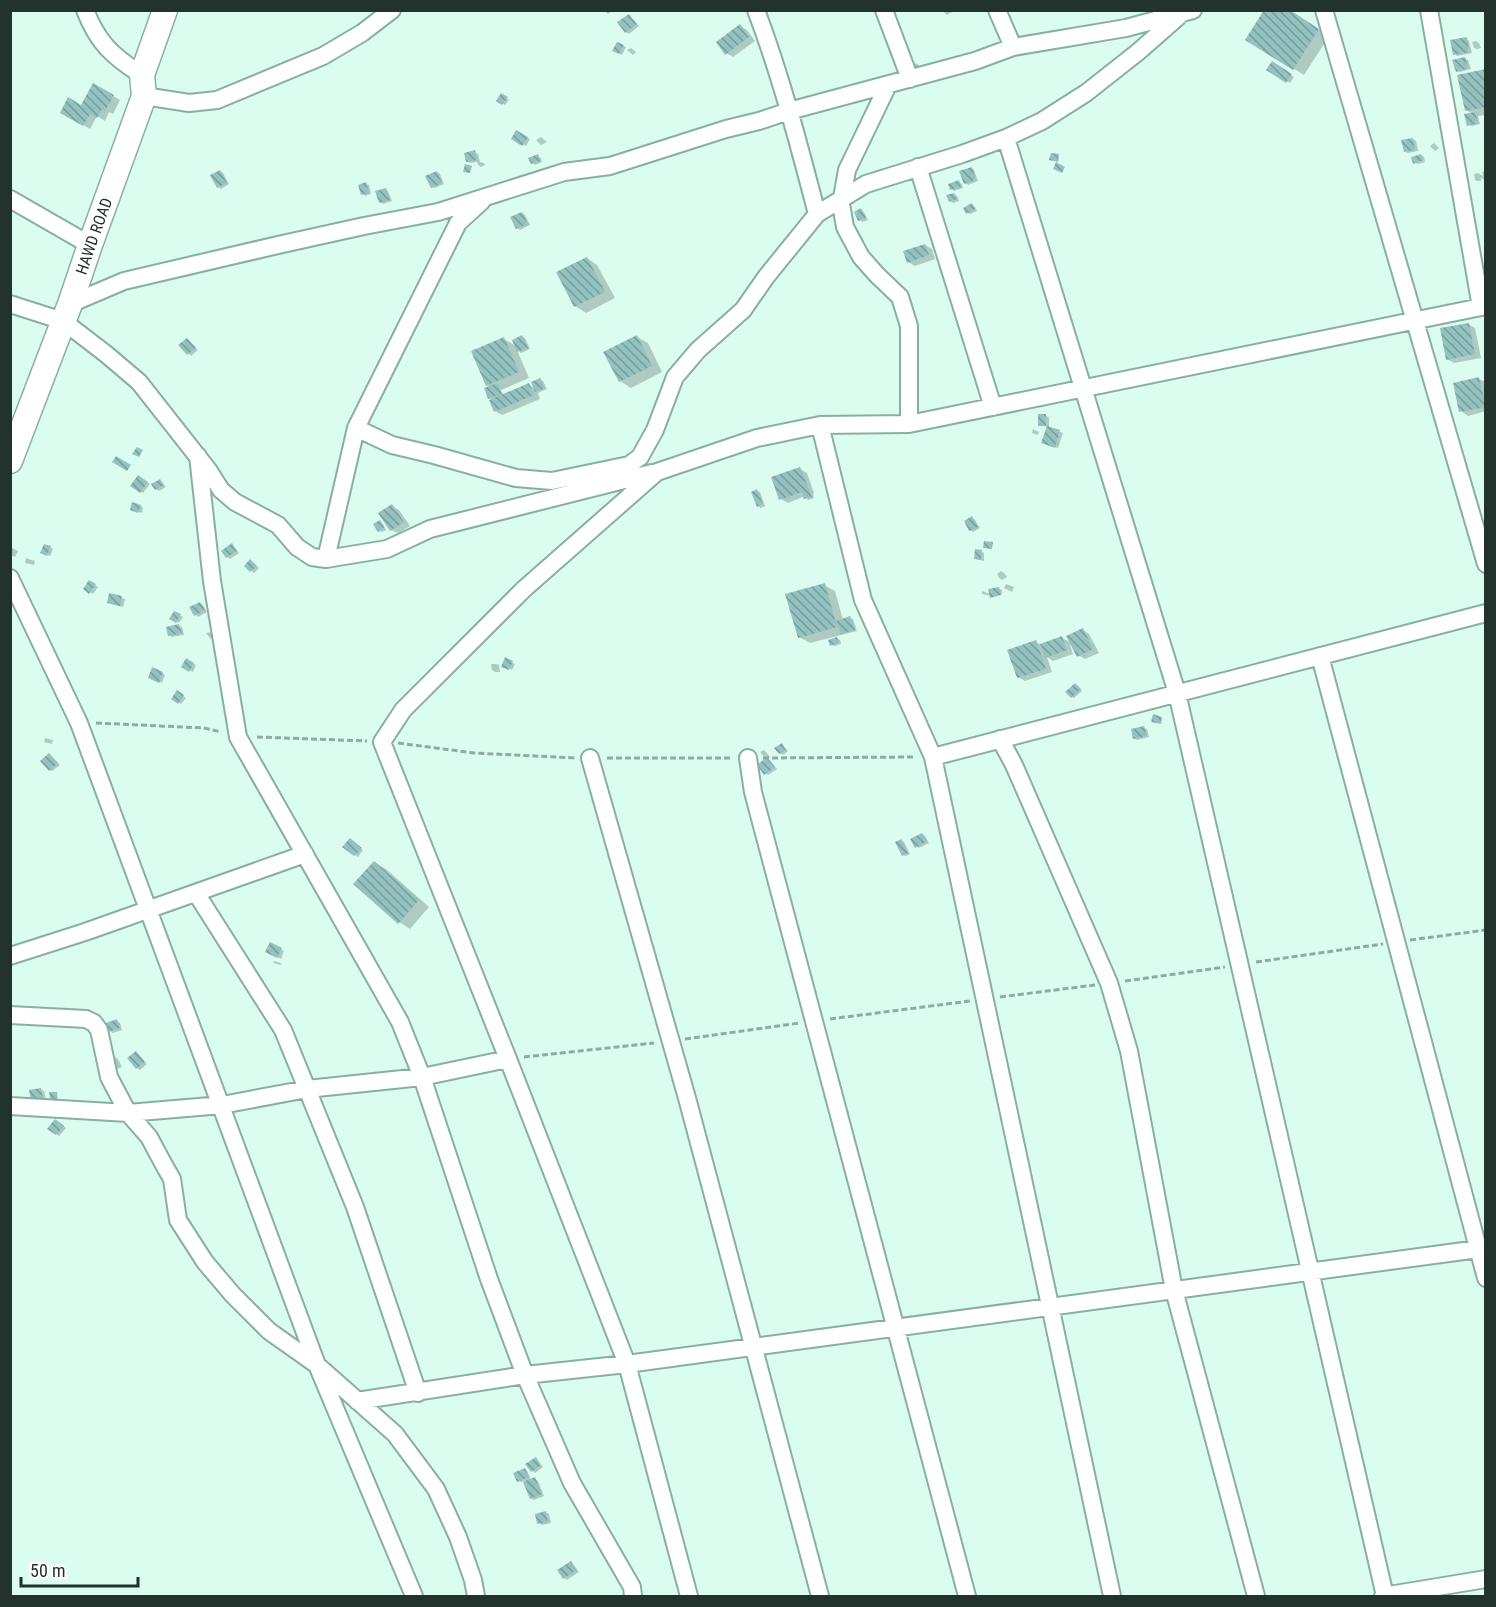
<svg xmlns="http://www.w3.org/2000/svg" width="1496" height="1607" viewBox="0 0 1496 1607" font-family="'Roboto Condensed',sans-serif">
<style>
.shadow{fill:#0003}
.building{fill:url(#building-back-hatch)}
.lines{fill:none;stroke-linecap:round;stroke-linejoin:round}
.minor-casing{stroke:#88b0a2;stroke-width:20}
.secondary-casing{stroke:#88b0a2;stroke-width:27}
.path{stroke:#90aba1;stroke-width:3;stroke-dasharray:6 3;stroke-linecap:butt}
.minor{stroke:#fff;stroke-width:16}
.secondary{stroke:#fff;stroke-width:24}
.labels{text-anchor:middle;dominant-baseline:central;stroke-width:4.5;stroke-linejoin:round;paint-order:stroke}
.street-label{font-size:16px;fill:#22332d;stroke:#fff}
</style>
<defs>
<pattern id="building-back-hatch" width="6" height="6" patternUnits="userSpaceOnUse" patternTransform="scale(1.5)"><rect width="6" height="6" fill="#94c2c0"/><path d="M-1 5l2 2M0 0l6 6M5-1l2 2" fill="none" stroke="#789e9c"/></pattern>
</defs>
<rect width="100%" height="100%" fill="#dbfdf0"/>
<path class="shadow" d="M604,10H614L608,14Z
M942,10H951L952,12L947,15Z
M1288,10L1329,36L1304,75L1247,39Z
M629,16L639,26L629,34L626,32Z
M740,26L747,30L755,41L733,57L726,53Z
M1466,39L1469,41L1472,53L1457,56L1454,54Z
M1476,41L1479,43L1481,48L1477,49L1474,48L1472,42Z
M617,44L626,47L622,55L614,51Z
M631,48L636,52L633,55L627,50Z
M1465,58L1468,60L1471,69L1460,72L1457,71Z
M916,63L922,68L913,71L910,68Z
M1272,63L1294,77L1290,83L1268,70Z
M1486,70V115L1478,116L1480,124L1472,126L1469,125L1473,114L1466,110Z
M94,85L120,100L113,114L109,112L105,121L97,116L90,129L62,112L82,107Z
M502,95L509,100L505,105L498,100Z
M517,132L530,139L526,146L513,139Z
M541,137L547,142L541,145L536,140Z
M1413,139L1416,141L1418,151L1408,153L1405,151Z
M1434,143L1439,148L1435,151L1430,146Z
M475,152L478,154L480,162L484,163L485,165L481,167L478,165L477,162L470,163L467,161Z
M1421,155L1424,157L1425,162L1418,164L1415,163Z
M538,156L541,158L542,162L535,165L532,163Z
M971,168L974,170L978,181L968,185L965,183Z
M220,171L223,173L229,184L221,189L218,187Z
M1486,171V181L1481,178V181H1477L1475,180L1474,174L1478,173L1483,176L1482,172Z
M437,172L440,174L444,184L435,188L432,187Z
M959,182L962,184L963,188L954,191L951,189Z
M366,184L369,185L371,194L365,196L363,194Z
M386,190L388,191L392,201L383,204L380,202Z
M954,194L957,196L959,201L953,203L950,201Z
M972,205L975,207L977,211L970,214L967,212Z
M861,210L864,212L868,220L862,222L860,220Z
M522,213L525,215L530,225L520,230L517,228Z
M925,245L932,249L935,259L915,266L908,262Z
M587,258L597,265L615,298L586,313L575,306Z
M1468,324L1475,328L1481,358L1454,363L1447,359Z
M522,337L525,338L530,349L521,353L517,350L529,378L501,390L504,396L529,385L535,388L540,380L543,381L547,389L538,393L540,399L502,415L495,411L492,400L489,398L491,387L487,385L504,339L516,346Z
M637,337L648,343L662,372L631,388L620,381Z
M187,340L198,350L191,356L181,345Z
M1479,379L1486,382V411L1468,416L1461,411Z
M1046,416L1049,417V428L1063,433L1058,448L1046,444L1048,427L1039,425Z
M1033,429L1039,432L1038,435L1032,433Z
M800,469L807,473L814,493L813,494L814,498L808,500L805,496L788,503L781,499Z
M138,477L150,484L143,493L132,486Z
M160,480L166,487L159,491L156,489Z
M757,491L760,492L765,506L761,508L758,506Z
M141,506L143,508L142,513L134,511Z
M392,506L399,510L410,526L398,533L391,530Z
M972,518L975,520L980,528L973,532L970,530Z
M380,522L383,524L386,530L382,532L379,531Z
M232,545L239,553L230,559L227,557Z
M10,547L18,551L15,557L10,555Z
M50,547L53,549L50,556L45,554Z
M982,552L984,553V561L976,559Z
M26,558L35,561L34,565L25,563Z
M253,563L259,568L254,573L246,566Z
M1001,571L1004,573L1007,577L1002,580L999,578L997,574Z
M90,582L98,587L93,594L85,589Z
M1006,584L1014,587L1012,592L1004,588Z
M824,585L835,591L843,620L850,618L853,619L857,631L810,643L799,637Z
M999,589L1002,590V594L991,596L982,594V591L990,594Z
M110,595L125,599L123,607L111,604Z
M200,603L203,605L207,612L198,617L196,615Z
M175,613L183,617L179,623L171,619Z
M179,626L182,627L184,635L172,637L169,635Z
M1083,630L1089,634L1099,653L1085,659L1078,655L1072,644L1070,645L1073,654L1053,661L1047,657L1052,672L1025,681L1018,677L1036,642L1041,645L1062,638L1072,643Z
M212,632L216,636L211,639L206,633Z
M837,638L840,640L841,644L835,646L832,645Z
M506,659L515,664L512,670L503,666Z
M187,660L196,665L193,672L183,667Z
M491,664H496L499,665L500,672H495L492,670Z
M162,673L165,675L162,683L152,679Z
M1078,686L1082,691L1074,698L1071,697Z
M178,692L186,698L181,704L173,699Z
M1144,728L1147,729L1149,737L1137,740L1134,738Z
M45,738L53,740L52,744L44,742Z
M782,745L788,751L783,755L780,753Z
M764,750L770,757L767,759L770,761L777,769L768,775L765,773L767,759L764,757L760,752Z
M52,757L60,765L52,771L50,770Z
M922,834L925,836L929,843L919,848L916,846Z
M901,840L904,842L910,854L906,856L903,855Z
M353,841L363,850L358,857L355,855Z
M375,863L386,869L429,907L410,929L399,922Z
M271,944L284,951L281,959L267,952Z
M274,961L281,963V965L273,963Z
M117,1021L120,1023L122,1030L113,1033L110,1031Z
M136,1053L147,1064L140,1070L137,1068Z
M115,1057L118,1059L122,1067L117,1069L114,1068L111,1059Z
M41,1090L44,1091L46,1100L35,1102Z
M59,1122L66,1128L59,1136L56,1134Z
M536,1459L543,1467L535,1473L532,1471Z
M525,1469L527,1471L532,1481L535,1479L538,1481L544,1496L534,1500L531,1498L524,1481L521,1482L518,1481Z
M546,1513L549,1514L551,1523L542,1525L539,1523Z
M571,1562L579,1572L567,1580L564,1578Z"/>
<path class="building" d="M1264,10H1290L1319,29L1293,70L1245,40Z
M629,14L637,24L625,33L617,22Z
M740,24L749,37L725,55L716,42Z
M1467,37L1469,52L1453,55L1450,40Z
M617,42L624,45L619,54L612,51Z
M1465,57L1468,68L1456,72L1452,60Z
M1272,61L1292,74L1286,83L1266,70Z
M1486,69V107L1465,111L1457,75Z
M93,83L114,95L105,111L102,109L97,118L90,114L83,126L60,113L68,97L81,105Z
M501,93L508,97L502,105L496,101Z
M1475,112L1478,123L1467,126L1464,114Z
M516,130L528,137L522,146L511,139Z
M1413,138L1415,150L1404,152L1401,140Z
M475,150L477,160L466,162L464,153Z
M1051,153L1059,154L1058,162L1049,160Z
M538,154L540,161L531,164L528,158Z
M1421,154L1423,160L1413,164L1411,157Z
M1056,162L1065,167L1062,173L1053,169Z
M465,164L472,166L470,173L463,172Z
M972,167L976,180L964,184L959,171Z
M220,170L227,183L217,188L210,175Z
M437,171L442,183L431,188L425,176Z
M959,180L961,187L950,190L948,184Z
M366,182L369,193L361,195L358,185Z
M386,188L390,200L379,203L375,191Z
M954,193L957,199L949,202L946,195Z
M972,203L975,209L966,214L963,208Z
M861,208L866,218L858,221L854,212Z
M522,212L528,224L516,229L510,217Z
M925,244L929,255L907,263L903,251Z
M587,257L605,292L574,307L556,272Z
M1469,323L1475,354L1446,360L1440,328Z
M522,335L528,348L517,352L512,340Z
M637,335L652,366L619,382L603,352Z
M504,337L519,372L486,386L471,351Z
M187,338L196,348L187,355L178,345Z
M1479,377L1486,407L1459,412L1453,383Z
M540,378L545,388L535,392L531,382Z
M497,383L502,394L488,399L484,388Z
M529,383L534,395L494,412L489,400Z
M1038,414H1046V426H1038Z
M1047,426L1060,430L1055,448L1041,443Z
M137,447L143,450L139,457L132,454Z
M116,456L131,465L127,471L112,462Z
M800,467L812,497L804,499L802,492L779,500L771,477Z
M138,475L148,482L140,493L130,486Z
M160,479L164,485L155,490L151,484Z
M757,489L763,504L757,507L751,492Z
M132,502L141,505L138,513L130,510Z
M392,504L404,522L390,531L378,513Z
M972,516L978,527L969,531L964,521Z
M380,520L384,528L378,532L373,524Z
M984,541L993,542L992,549L983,548Z
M232,543L237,551L226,558L221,551Z
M44,544L51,546L47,556L40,553Z
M975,549L982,550L981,560L974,559Z
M250,559L257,566L250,572L244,566Z
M89,580L96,584L89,594L83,589Z
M825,583L837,627L798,638L785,594Z
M999,587L1001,595L990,598L988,589Z
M109,593L122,596L120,606L107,603Z
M200,602L205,610L194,616L189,607Z
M174,611L181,614L176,623L169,619Z
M850,616L855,630L841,634L836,621Z
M179,624L182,633L168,636L166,627Z
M1083,628L1093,649L1077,657L1066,636Z
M1062,636L1067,650L1045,658L1040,644Z
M837,637L839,643L830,646L828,640Z
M1036,640L1046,669L1017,678L1007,650Z
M505,657L513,661L509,670L501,667Z
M186,658L194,663L189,672L181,667Z
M152,667L163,672L159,683L148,678Z
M1075,683L1081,689L1071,698L1065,692Z
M177,690L184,695L178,704L171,699Z
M1153,714L1162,717L1161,724L1151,722Z
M1144,726L1147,736L1133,739L1131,729Z
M782,743L786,750L779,754L774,748Z
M49,753L58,763L49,771L40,761Z
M767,757L775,767L764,775L757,765Z
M922,833L927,841L915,848L910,839Z
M350,838L362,848L354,856L342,847Z
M901,839L908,853L902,856L895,842Z
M374,861L419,900L398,924L353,884Z
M270,942L282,948L277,958L265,952Z
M117,1019L120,1028L108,1032L106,1023Z
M136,1051L145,1062L136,1069L127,1058Z
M41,1088L43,1099L31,1101L29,1090Z
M49,1092H57L58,1103L51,1104Z
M55,1119L64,1126L56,1135L47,1129Z
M536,1457L541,1465L531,1472L525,1464Z
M525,1468L529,1477L517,1482L513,1473Z
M535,1477L542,1494L530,1499L523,1482Z
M546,1511L548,1522L537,1524L535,1514Z
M571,1561L577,1570L563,1579L557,1570Z"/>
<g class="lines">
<g class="minor-casing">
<path id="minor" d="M85,10C98,43 112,56 142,75
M756,10C781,76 799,145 817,214
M884,10L910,79
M997,10L1013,47
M1324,10L1486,564
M1429,10L1481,307
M888,85L847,170L841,204L845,227L861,257L877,275L900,297L909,326V424
M144,96L189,103L217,100L323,56L362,33L392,10
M1006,138L1177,693L1385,1596
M918,167L993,407
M10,199L90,245
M10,304L63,321L106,354L139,382L209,471L221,490L235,502L278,525L297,547L312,557L326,559L387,549L430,529L652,473
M70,304L124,281L278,245L364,226L438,212L564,172L610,166L726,129L759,121L789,111L975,61L1013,47L1126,28L1193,10
M820,425L863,600L933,757L1112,1596
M356,428L392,445L434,455L516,478L552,481L629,465L640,457L655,430L675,377L698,350L743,310L766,277L817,214L866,184L962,154L1006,138L1042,121L1086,93L1138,52L1179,16
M198,456L212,581L238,737L400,1022L422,1077L489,1279L525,1375L572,1483L632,1587L633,1596
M326,559L356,428L458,223L482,201
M10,578L79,723L317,1365L414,1596
M1320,656L1486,1278
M1000,739L1014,765L1109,983L1129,1051L1174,1290L1256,1596
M933,757L1486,613
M590,758L687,1098L820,1596
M748,758L753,792L967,1596
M196,893L283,1030L355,1207L418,1393
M10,956L85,932L305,854
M10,1015L86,1019L94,1023L99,1030L109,1077L128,1113L149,1137L164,1165L172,1179L178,1220L205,1262L233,1295L269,1331L317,1365L395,1434L436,1489L458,1537L473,1580L476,1596
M10,1106L128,1113L222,1105L307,1089L422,1077L508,1059
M357,1401L525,1375L627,1364L1486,1248
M689,1596L627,1364L508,1059L382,742L403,710L524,589L657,472L757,438L820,425L909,424L1486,306
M1383,1596L1486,1579"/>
</g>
<g class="secondary-casing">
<g id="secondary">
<path id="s1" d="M10,461L70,304L90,245L144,96L142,75L165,10"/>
</g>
</g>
<path class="path" d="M96,723L204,728L221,732
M257,737L367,741
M398,743L474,753L576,758
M607,758H732
M763,758L915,757
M1410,940L1486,930
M1256,962L1383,944
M1125,981L1225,967
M1000,997L1095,985
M830,1019L970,1001
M685,1039L800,1023
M524,1057L654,1043"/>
<use href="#minor" class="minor"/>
<use href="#secondary" class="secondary"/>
</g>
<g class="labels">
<g class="street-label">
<text stroke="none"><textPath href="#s1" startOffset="240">HAWD ROAD</textPath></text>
</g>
</g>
<rect width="1496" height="1607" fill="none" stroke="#22332d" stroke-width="24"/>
<path d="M21 1577v9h117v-9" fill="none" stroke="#22332d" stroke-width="3"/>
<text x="30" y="1577" font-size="18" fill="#22332d" stroke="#ffffff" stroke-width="4.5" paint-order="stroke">50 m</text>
</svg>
